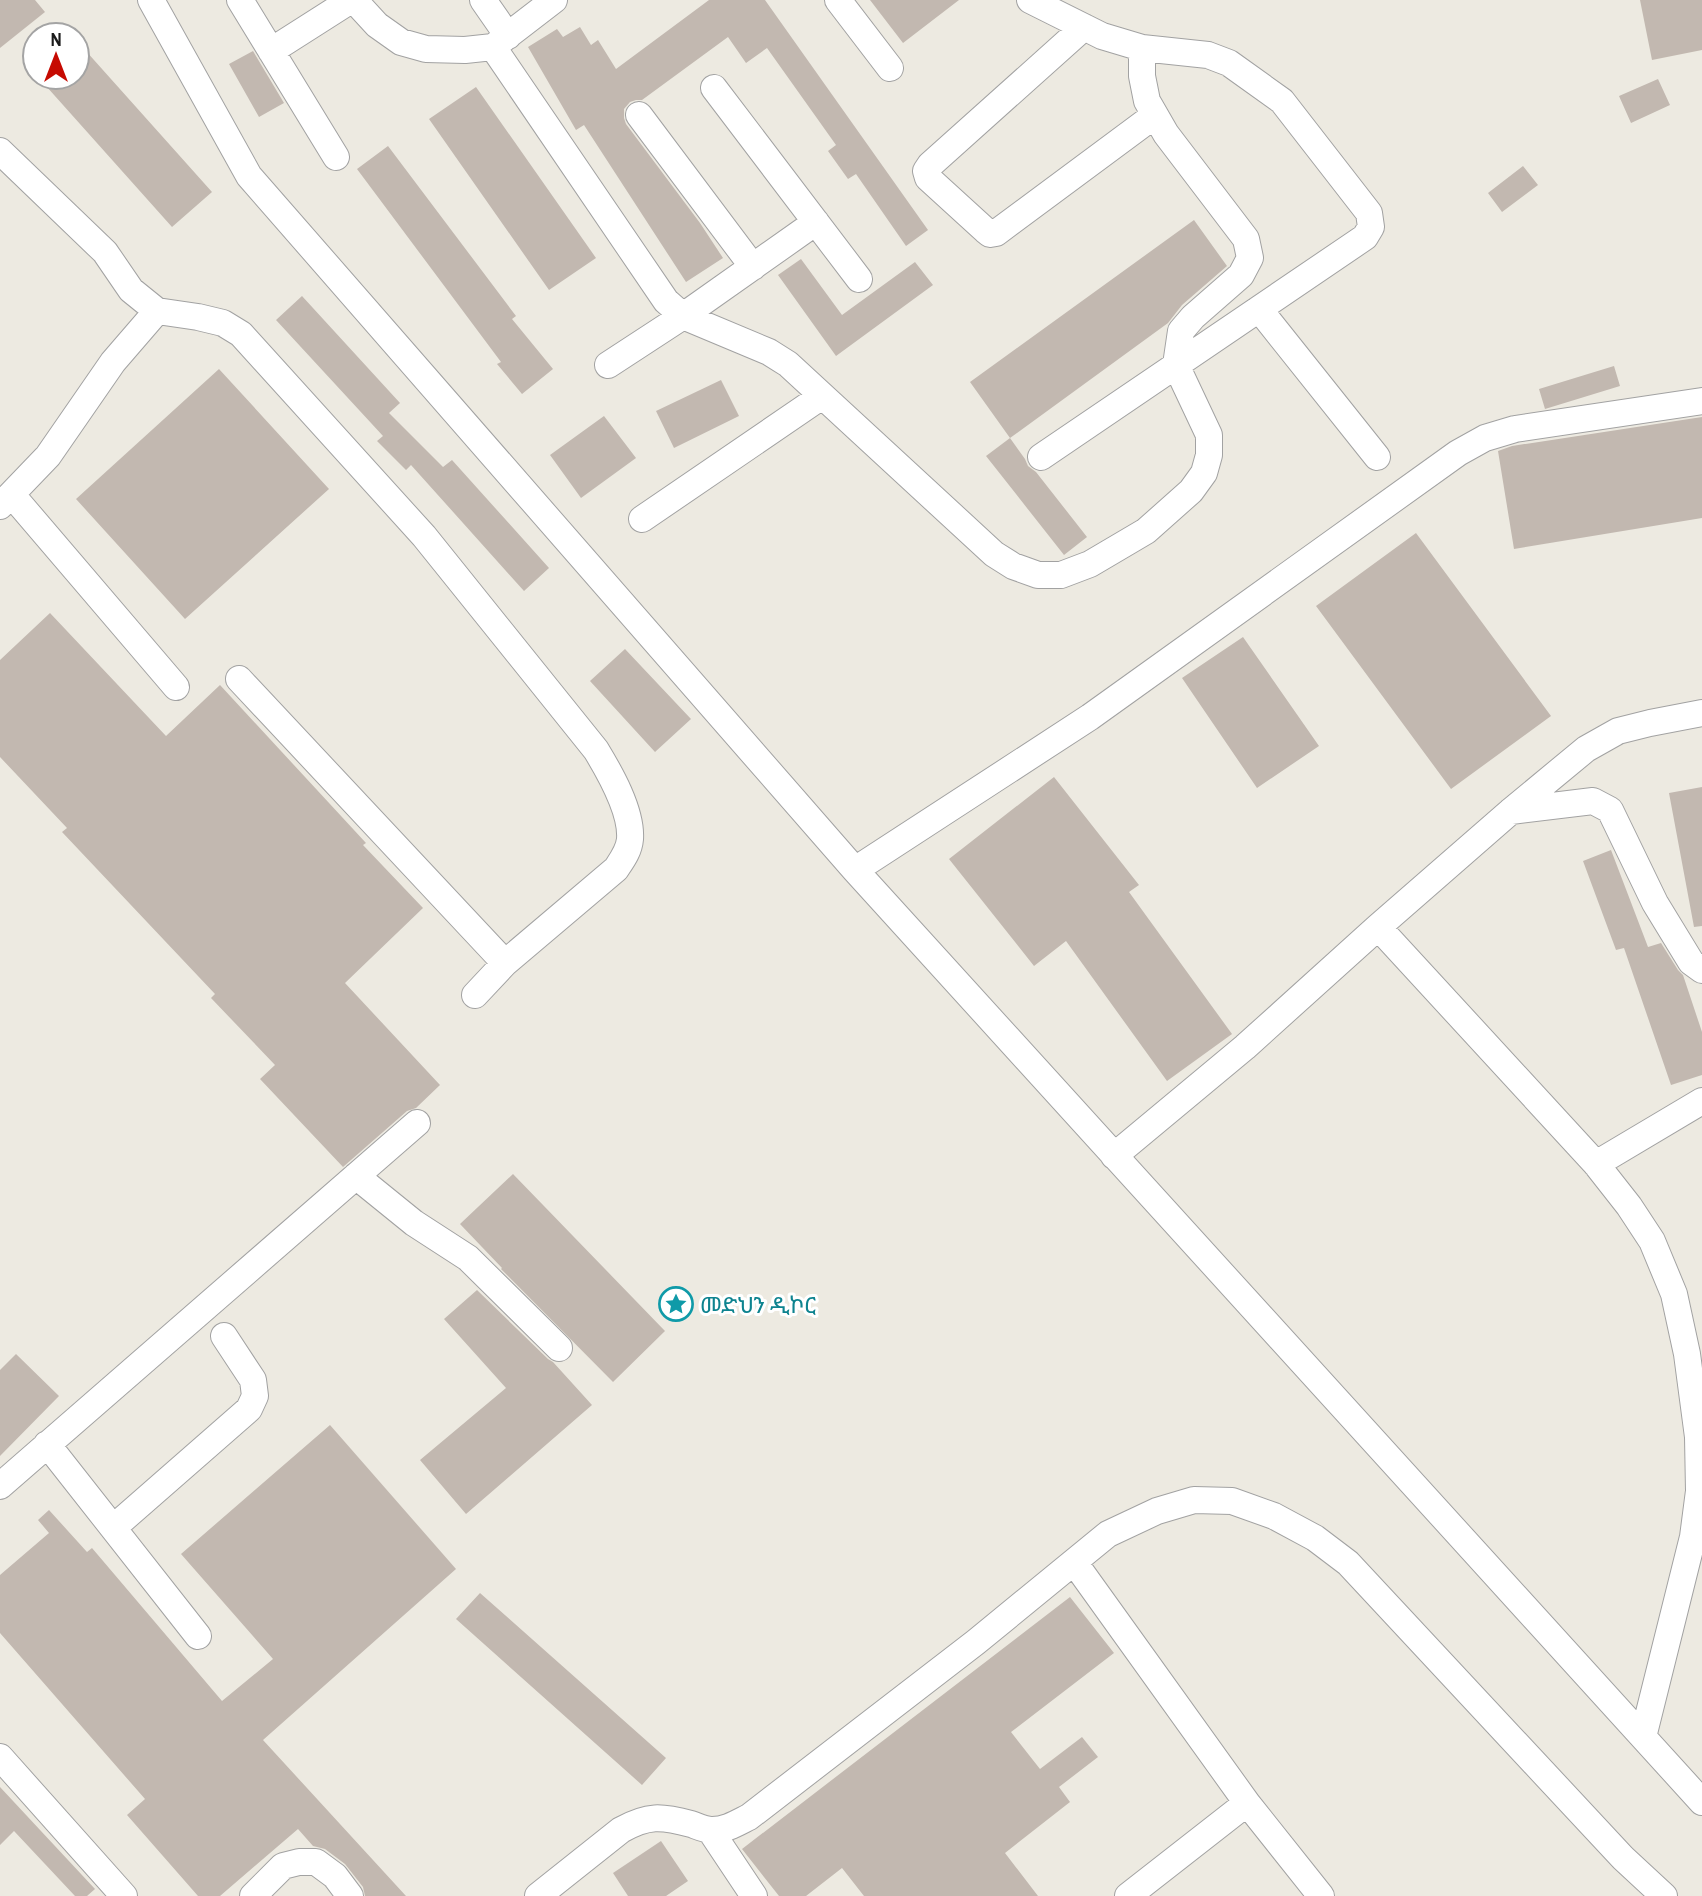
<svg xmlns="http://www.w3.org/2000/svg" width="1702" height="1896" viewBox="0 0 1702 1896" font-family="'Archivo Narrow','Noto Sans Ethiopic',sans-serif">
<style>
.building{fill:#c2b8b0}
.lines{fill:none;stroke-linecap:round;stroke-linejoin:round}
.minor-casing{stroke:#a2a2a2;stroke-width:28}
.minor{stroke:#fff;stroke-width:26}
.labels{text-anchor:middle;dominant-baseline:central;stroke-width:6;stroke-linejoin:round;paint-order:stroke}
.culture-label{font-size:23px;fill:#0d838f;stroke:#fff;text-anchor:start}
</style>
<rect width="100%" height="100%" fill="#edeae1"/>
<path class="building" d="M0,0H35L45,12L0,48Z
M709,0H765L928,230L906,246L856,174L848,179L828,151L836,145L767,48L746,63L728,37L642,100H636L630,102L624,109V118L626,124L700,223L723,258L686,282L584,125L576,130L528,47L557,29L563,37L580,27L591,45L598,40L616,69Z
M870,0H959L903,43Z
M1640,0H1702V50L1652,60Z
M77,41L212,192L172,227L38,77H77Z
M253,51L284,103L259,117L229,64Z
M1658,79L1670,105L1631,123L1619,96Z
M476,87L596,258L549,290L429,119Z
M388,146L516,316L512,319L553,369L522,394L497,364L501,362L357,169Z
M1523,166L1538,185L1502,212L1488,193Z
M1194,220L1227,266L1182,305L1168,323L1010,438L970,382Z
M801,259L842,315L915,262L933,285L836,356L778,275Z
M302,296L400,403L389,413L443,467L452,460L549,568L524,591L411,465L406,470L377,441L383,436L276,320Z
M1614,366L1620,386L1545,409L1539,389Z
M219,369L329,489L185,619L76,499Z
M721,380L739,416L674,448L656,411Z
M604,416L636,458L581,498L550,455Z
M1702,417V518L1514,549L1498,451L1512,446Z
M1010,438L1025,459L1028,466L1036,472L1087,537L1064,555L986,456Z
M1416,533L1551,716L1451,789L1316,606Z
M50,613L166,736L220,685L366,843L363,845L423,908L345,983L440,1085L416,1108L407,1111L343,1167L260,1079L275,1065L211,998L215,994L62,832L67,828L0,757V660Z
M1243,637L1319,746L1257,788L1182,678Z
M625,649L691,719L655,752L590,681Z
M1054,777L1139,885L1129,892L1232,1034L1167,1081L1066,941L1034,966L949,859Z
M1702,787V926L1694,927L1669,793Z
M1611,850L1648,947L1661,943L1678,970L1683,975L1702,1032V1075L1671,1085L1624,948L1616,950L1583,861Z
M513,1174L665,1331L613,1382L501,1269L502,1268L460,1224Z
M477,1290L548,1359L553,1362L592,1405L466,1514L420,1460L506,1388L444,1319Z
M16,1354L59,1396L0,1456V1370Z
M330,1425L456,1569L263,1740L406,1896H365L363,1887L345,1864L325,1849L313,1846L298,1829L220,1896H198L127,1815L145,1799L0,1633V1575L49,1533L38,1520L49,1510L87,1552L92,1548L222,1701L273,1659L181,1554Z
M480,1593L666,1758L642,1785L456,1619Z
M1070,1597L1114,1653L1011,1732L1040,1769L1082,1737L1098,1757L1059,1787L1070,1802L1005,1853L1038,1896H864L842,1868L806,1896H779L742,1849Z
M0,1787L95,1889L87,1896H75L14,1831L0,1845Z
M661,1841L688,1881L666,1896H628L613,1873Z"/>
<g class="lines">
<g class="minor-casing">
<path id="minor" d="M151,0L249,176L855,870L1702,1802
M240,0L336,157
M354,0L377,25L401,42L426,49L465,50L493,47L554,0
M483,0L508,36
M838,0L890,68
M1030,0L1102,36L1142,48L1208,55L1229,63L1282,101L1369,213L1371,227L1365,237L1041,457
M1084,27L930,165L926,171L928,178L985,230L990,234L996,233L1155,115
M493,47L666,301L683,316L769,352L788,364L994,554L1013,566L1038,575H1061L1090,564L1146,531L1191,491L1204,473L1209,455V435L1176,365L1181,331L1193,317L1241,275L1250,258L1246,239L1166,134L1147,101L1142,76V48
M271,51L351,0
M714,88L859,279
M639,115L753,267
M0,151L105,252L131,290L157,311L113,362L48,456L0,506
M1259,309L1377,457
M157,311L198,317L223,323L241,334L424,536L596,750C610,773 632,811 630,839C629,851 622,860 616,869L505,963L475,995
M608,365L683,316L816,222
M12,495L176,687
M642,519L822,396
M239,679L505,963
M1511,811L1593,801L1610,810L1655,903L1691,962L1702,970
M855,870L1090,717L1458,453L1485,438L1515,429L1702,401
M1378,927L1596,1164L1629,1206L1652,1241L1674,1294L1687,1354L1698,1437L1699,1491L1693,1537L1643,1737
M1114,1156L1245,1047L1378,927L1511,811L1586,749L1618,731L1650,723L1702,713
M1596,1164L1702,1101
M356,1176L414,1223L468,1258L559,1348
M47,1444L198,1636
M0,1486L417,1123
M113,1528L249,1409L255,1396L253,1380L224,1336
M1074,1562L1247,1803
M0,1757L124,1896
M710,1830L754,1896
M253,1896L283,1866L299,1862H316L335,1876L350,1896
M538,1896L621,1830C648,1815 661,1816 691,1824C697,1826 705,1830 712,1830C726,1830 737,1823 749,1817L976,1642L1108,1534L1157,1511L1194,1500L1232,1501L1274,1516L1315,1538L1348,1563L1623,1858L1664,1896
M1128,1896L1247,1803L1321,1896"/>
</g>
<use href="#minor" class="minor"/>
</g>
<defs>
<g id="sight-ring" transform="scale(1.75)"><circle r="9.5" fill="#fff" stroke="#0f9aa8" stroke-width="1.5"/><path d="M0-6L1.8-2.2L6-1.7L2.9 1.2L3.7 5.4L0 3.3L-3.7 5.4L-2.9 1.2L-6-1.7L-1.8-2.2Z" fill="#0f9aa8"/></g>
</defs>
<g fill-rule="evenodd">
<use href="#sight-ring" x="676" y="1304"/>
</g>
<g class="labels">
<g class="culture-label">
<text x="700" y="1304">መድህን ዲኮር</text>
</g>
</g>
<g transform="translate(56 56)"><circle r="33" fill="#ffffff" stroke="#a4a4a4" stroke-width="2"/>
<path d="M0-5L12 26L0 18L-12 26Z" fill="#c60a01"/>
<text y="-10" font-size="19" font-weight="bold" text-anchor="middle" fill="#1b1b1b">N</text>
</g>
</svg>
